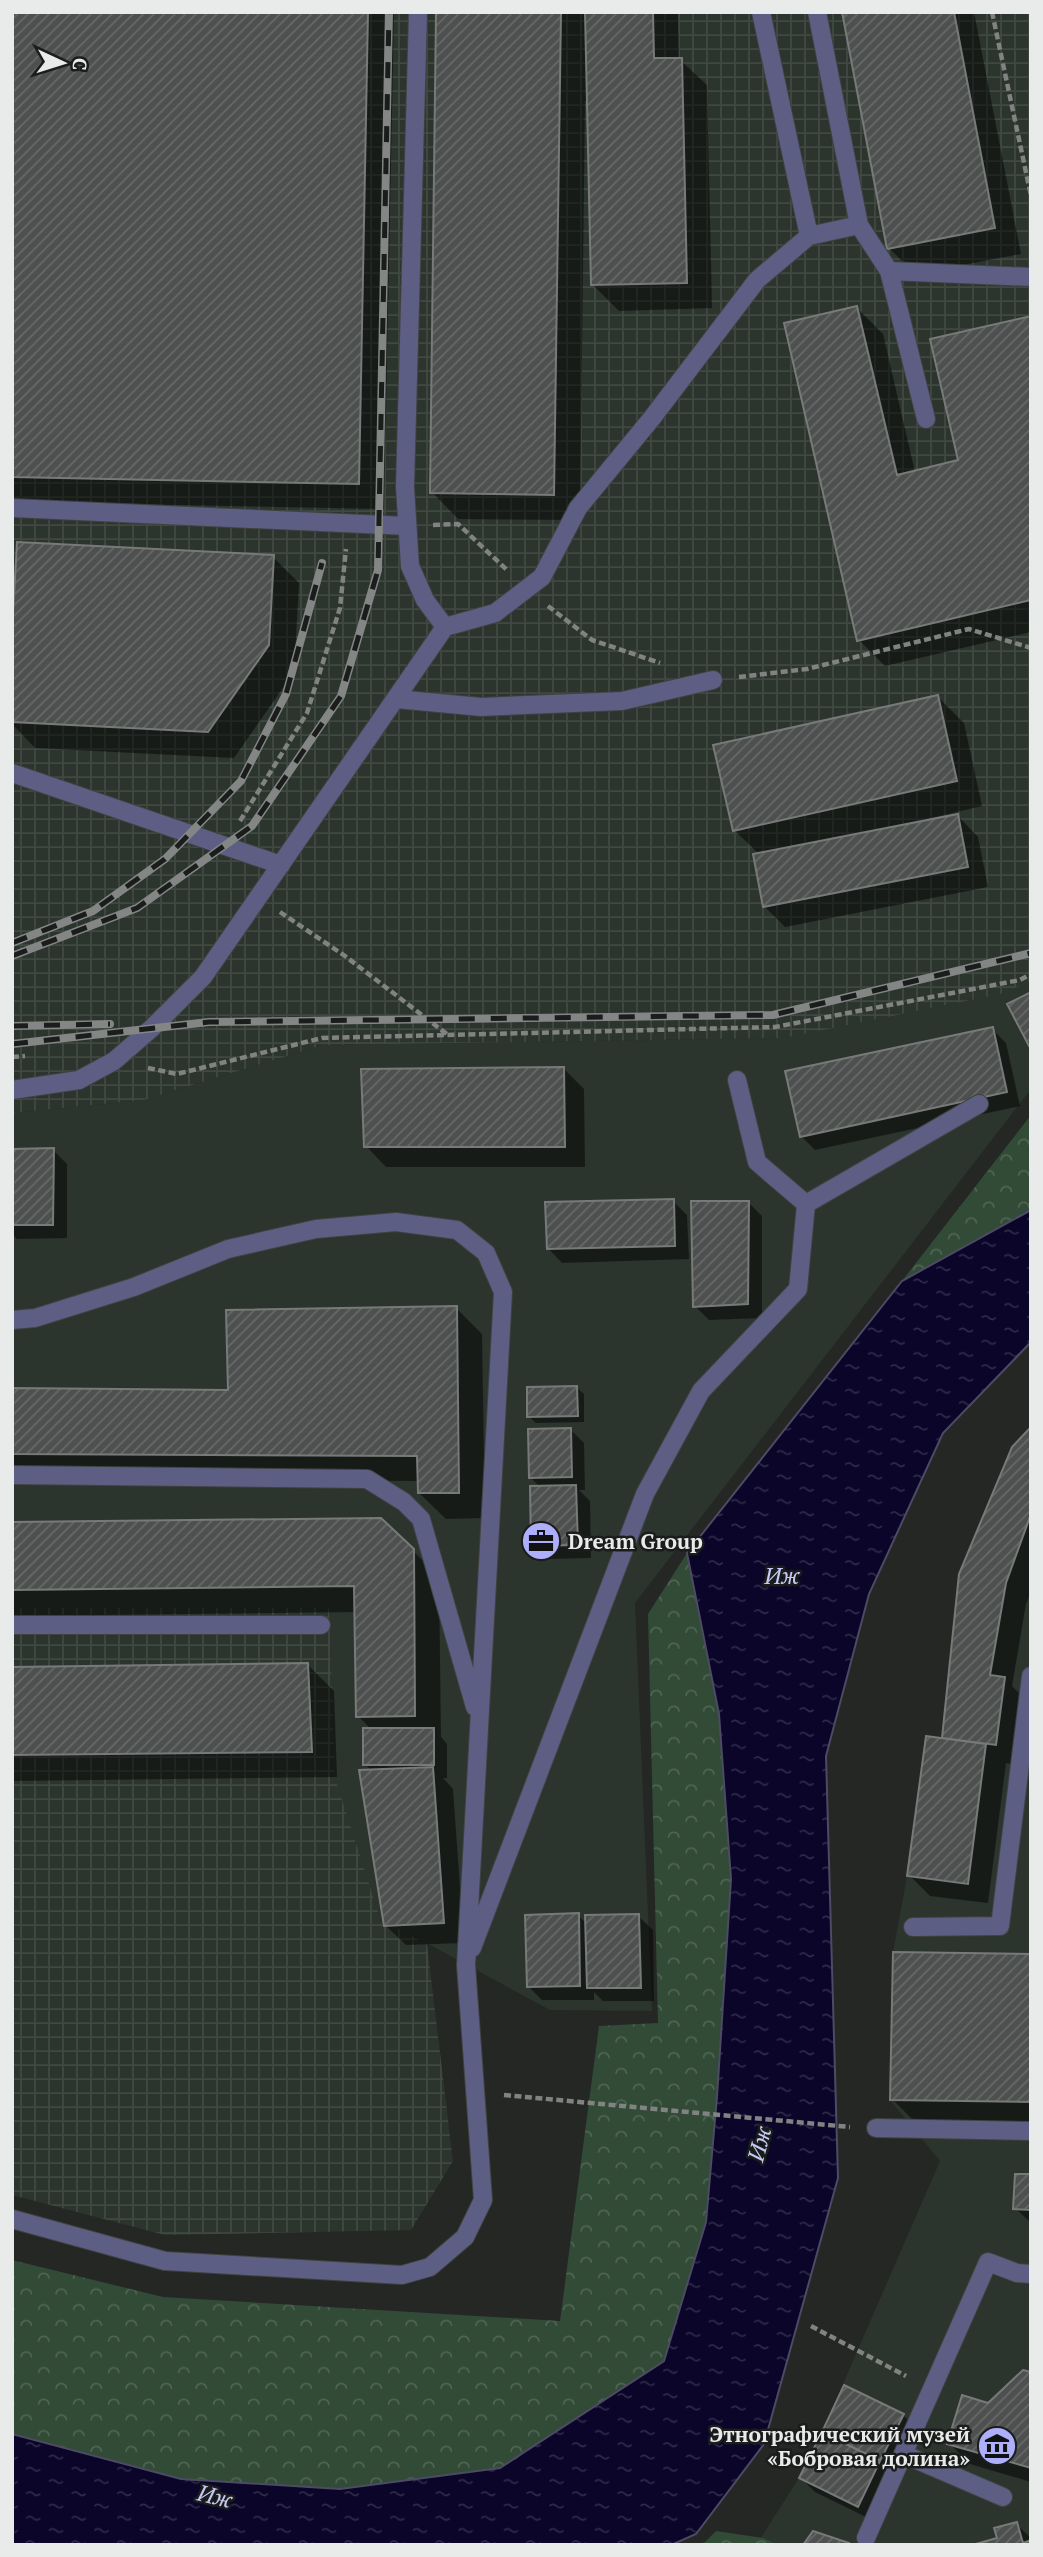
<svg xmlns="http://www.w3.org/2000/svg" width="1043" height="2557" viewBox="0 0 1043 2557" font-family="'PT Serif',serif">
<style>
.built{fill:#2c342e}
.industrial{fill:url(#industrial-grid)}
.forest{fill:url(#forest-crowns)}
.water{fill:url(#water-ripples);stroke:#4d4a63;stroke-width:2}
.shadow{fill:#0007}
.building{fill:url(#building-hatch);stroke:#777a78;stroke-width:2}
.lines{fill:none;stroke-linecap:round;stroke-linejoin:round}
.minor-casing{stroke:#404240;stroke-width:20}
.path{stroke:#808381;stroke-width:4.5;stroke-dasharray:7 3.5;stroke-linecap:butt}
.minor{stroke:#5d5e83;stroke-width:18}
.rail-casing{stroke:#838684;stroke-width:8}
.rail{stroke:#1a1d1b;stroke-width:5;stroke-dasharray:16;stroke-linecap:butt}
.labels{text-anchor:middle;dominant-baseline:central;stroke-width:5;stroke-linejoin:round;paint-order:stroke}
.poi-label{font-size:21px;font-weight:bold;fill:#e9ebea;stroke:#1a1d1b;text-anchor:start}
.water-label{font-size:23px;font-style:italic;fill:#c7c9f5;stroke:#1a1d1b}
</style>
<defs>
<pattern id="industrial-grid" width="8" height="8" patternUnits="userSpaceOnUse" patternTransform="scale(1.75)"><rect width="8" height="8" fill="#2c342e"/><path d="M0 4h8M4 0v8" fill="none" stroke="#404842"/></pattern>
<pattern id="forest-crowns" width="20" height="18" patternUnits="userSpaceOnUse" patternTransform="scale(1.75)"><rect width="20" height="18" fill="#314b37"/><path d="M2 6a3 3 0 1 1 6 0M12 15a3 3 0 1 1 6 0" fill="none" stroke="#4f6554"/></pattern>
<pattern id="water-ripples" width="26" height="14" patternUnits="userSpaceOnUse" patternTransform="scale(1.75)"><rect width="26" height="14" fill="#0a0529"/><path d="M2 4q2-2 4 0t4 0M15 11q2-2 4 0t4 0" fill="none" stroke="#2e2a48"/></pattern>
<pattern id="building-hatch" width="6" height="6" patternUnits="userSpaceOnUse" patternTransform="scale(1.75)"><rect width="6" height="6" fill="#4d504e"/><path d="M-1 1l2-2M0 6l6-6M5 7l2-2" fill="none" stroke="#676968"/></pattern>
</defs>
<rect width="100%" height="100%" fill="#242724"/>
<path class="built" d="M1031,980V1089L635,1603L652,2011L550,2010L380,1918L334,1778L329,1608H12V1113L144,1100L323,1045L784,1038Z
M1031,1427V2545H756L799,2478L822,2432L940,2161L890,2100L893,1952L907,1876L926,1736L942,1737L959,1574L1012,1447Z"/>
<path class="industrial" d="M12,12H1031V981L1000,994L784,1038L323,1045L144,1100L12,1113Z
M12,1608H329L335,1778L380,1918L427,1944L453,2161L411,2230L165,2235L12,2195Z"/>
<path class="forest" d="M1031,1115V1210L902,1281Z
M687,1553L719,1714L731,1879L717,2097L706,2222L664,2361L500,2468L340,2490L181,2479L12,2434V2260L163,2297L560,2321L599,2026L658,2023L648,1614Z
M716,2531L763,2538L778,2545H697L705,2542Z"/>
<path class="water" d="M1031,1210V1342L943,1433L869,1594L826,1756L838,2178L764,2444L696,2534L671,2545H12V2434L181,2479L340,2489L500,2468L664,2361L706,2222L717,2097L731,1879L719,1714L687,1553L902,1281Z"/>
<path class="shadow" d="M12,12H394L384,509L12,502Z
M438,12H678L679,59L707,85L712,308L619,311L592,284L588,101H585L580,520L458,519L432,492Z
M844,12H974L1021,254L915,274L889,248Z
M857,308L883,334L915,472L960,461L1031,318V632L885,666L859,640Z
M273,557L299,583L294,672L234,758L35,748L12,724V664Z
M938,697L964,723L982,806L927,819L928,822L958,816L978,837L988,887L785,927L764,906L759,854L734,830Z
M992,1029L1006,1043L1020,1106L815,1150L801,1136Z
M564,1069L584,1089L585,1167H386L366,1146Z
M12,1150H53L67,1164V1238L17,1239L12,1234Z
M673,1201L687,1215L689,1259L562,1263L548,1248Z
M748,1202L762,1216V1318L709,1320L695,1306Z
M456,1308L482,1334L485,1518L446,1519L419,1493V1481L12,1479V1390L229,1391Z
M577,1388L584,1394V1422L536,1423L529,1417Z
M570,1429L584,1443L585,1490H579L590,1501L591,1558L547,1559L533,1545L541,1488L530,1477Z
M1031,1430V1592L1026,1604L1012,1686L1025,1699L1016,1765L1006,1763L988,1903L930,1896L909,1875L943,1740L961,1575Z
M12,1524L412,1550L439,1577L441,1737L447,1744V1778H443L453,1789L464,1943L406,1945L385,1925L371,1771L365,1764L372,1730L358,1716L356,1612L12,1616Z
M308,1665L334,1691L337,1777L12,1781V1668Z
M578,1915L587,1924L638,1916L653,1930L654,2001H603L594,1992V2000H542L528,1986Z
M1031,1956V2127L918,2125L892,2099Z
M1031,2176V2223L1015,2208Z
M1031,2374V2482L970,2464L949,2443L988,2405Z
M903,2415L917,2429L872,2520L815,2492L801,2478Z
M1016,2524L1031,2538V2545L999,2539Z"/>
<path class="building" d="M12,12H368L359,484L12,477Z
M436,12H561L554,495L430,493Z
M585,12H653L654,58H682L687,283L591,285Z
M842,12H954L995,228L887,249Z
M857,306L897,475L958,460L930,339L1031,316V600L857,641L784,323Z
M17,542L274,555L269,645L208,732L12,722V631Z
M938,695L957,781L733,831L713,745Z
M958,814L968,867L763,907L753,854Z
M1031,992V1045L1029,1046L1007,1004Z
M993,1027L1007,1092L800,1137L785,1071Z
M564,1067L565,1147H364L361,1069Z
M54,1148L53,1225H12V1149Z
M674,1199L675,1246L547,1249L545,1202Z
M691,1201H749L748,1304L693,1307Z
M457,1306L459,1493H418L417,1456L12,1454V1388L228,1390L226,1310Z
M577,1386L578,1416L527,1417V1387Z
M1031,1427V1514L1006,1583L990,1675L1005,1677L996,1745L942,1738L959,1574L1012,1447Z
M571,1428L572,1477L529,1478L528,1429Z
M576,1485L578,1545L531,1546L530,1486Z
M381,1518L414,1549L415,1716L356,1717L354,1586L12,1590V1522Z
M308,1663L312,1752L12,1755V1667Z
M363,1728H434V1765H363Z
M926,1736L986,1744L968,1884L907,1876Z
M433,1767L444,1923L384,1926L359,1770Z
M579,1913L580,1986L527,1987L525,1915Z
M639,1914L641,1988H587L585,1915Z
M893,1952L1031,1954V2102L890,2100Z
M1015,2174H1031V2210L1013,2209Z
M1023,2370L1031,2372V2468L947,2444L962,2395L988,2403Z
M844,2385L904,2414L880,2461L822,2432Z
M822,2432L880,2461L858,2507L799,2478Z
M1017,2522L1023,2543L1031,2540V2545H972L997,2538L994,2528Z
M813,2531L849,2543V2545H803Z"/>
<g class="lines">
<g class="minor-casing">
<path id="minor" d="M418,12L405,487L410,566L425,600L445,627L495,613L542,577L578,508L652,418L757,280L809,236L859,225L889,271L1031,277
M761,12L809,236
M817,12L859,225
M889,271L926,419
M12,508L407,526
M396,699L481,707L622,701L713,680
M12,773L281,865
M737,1080L757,1162L806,1204
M12,1090L79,1080L114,1061L152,1028L203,977L445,627
M12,1320L35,1318L134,1287L228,1249L316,1229L396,1222L457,1230L486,1253L503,1292L466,1965L483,2200L465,2237L430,2267L402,2275L165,2261L12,2219
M12,1475L367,1479L404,1502L421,1519L475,1707
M12,1625H321
M913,1927L1000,1926L1031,1676
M472,1948L645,1494L701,1391L798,1289L806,1204L979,1104
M876,2128L1031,2131
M903,2454L1003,2497
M866,2538L988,2262L1017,2273L1031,2274"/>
</g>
<path class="path" d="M992,12L1031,196
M433,525L458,524L507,570
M548,606L592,640L660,663
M739,677L807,669L969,629L1031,648
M240,821L307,713L340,608L346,549
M280,912L345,956L448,1035
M12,1057L25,1056
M148,1068L177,1074L322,1038L775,1027L1020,980L1031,974
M504,2095L850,2127
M811,2326L906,2376"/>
<use href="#minor" class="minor"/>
<g class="rail-casing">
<path id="rail" d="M12,943L93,911L165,859L241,781L286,694L322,563
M12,956L137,908L252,826L341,696L378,570L389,12
M12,1026L110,1024
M12,1044L209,1022L773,1015L1031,953"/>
</g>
<use href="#rail" class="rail"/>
</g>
<defs>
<g id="office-disc" transform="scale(2.0125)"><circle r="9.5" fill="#adaffb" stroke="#1a1d1b"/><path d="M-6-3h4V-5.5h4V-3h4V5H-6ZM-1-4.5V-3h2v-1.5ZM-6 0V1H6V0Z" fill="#111"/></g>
<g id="museum-disc" transform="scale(2.0125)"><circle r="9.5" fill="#adaffb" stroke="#1a1d1b"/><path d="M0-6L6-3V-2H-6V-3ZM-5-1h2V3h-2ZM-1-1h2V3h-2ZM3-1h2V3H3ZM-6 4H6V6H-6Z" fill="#111"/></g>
</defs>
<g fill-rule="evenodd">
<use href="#office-disc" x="541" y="1541"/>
<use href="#museum-disc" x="997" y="2446"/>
</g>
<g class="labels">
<g class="poi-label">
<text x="568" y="1541">Dream Group</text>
<text x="970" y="2434" text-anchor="end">Этнографический музей<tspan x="970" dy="24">«Бобровая долина»</tspan></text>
</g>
<g class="water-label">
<text x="782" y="1575">Иж</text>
<text transform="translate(759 2144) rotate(-75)">Иж</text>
<text transform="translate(215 2496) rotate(14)">Иж</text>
</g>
</g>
<rect width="1043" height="2557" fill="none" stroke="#e9ebea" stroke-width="28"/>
<g transform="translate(63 63) rotate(94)" stroke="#1a1d1b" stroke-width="5" paint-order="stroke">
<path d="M0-5L12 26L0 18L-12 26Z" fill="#e9ebea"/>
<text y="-10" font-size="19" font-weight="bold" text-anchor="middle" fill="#e9ebea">С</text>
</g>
</svg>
